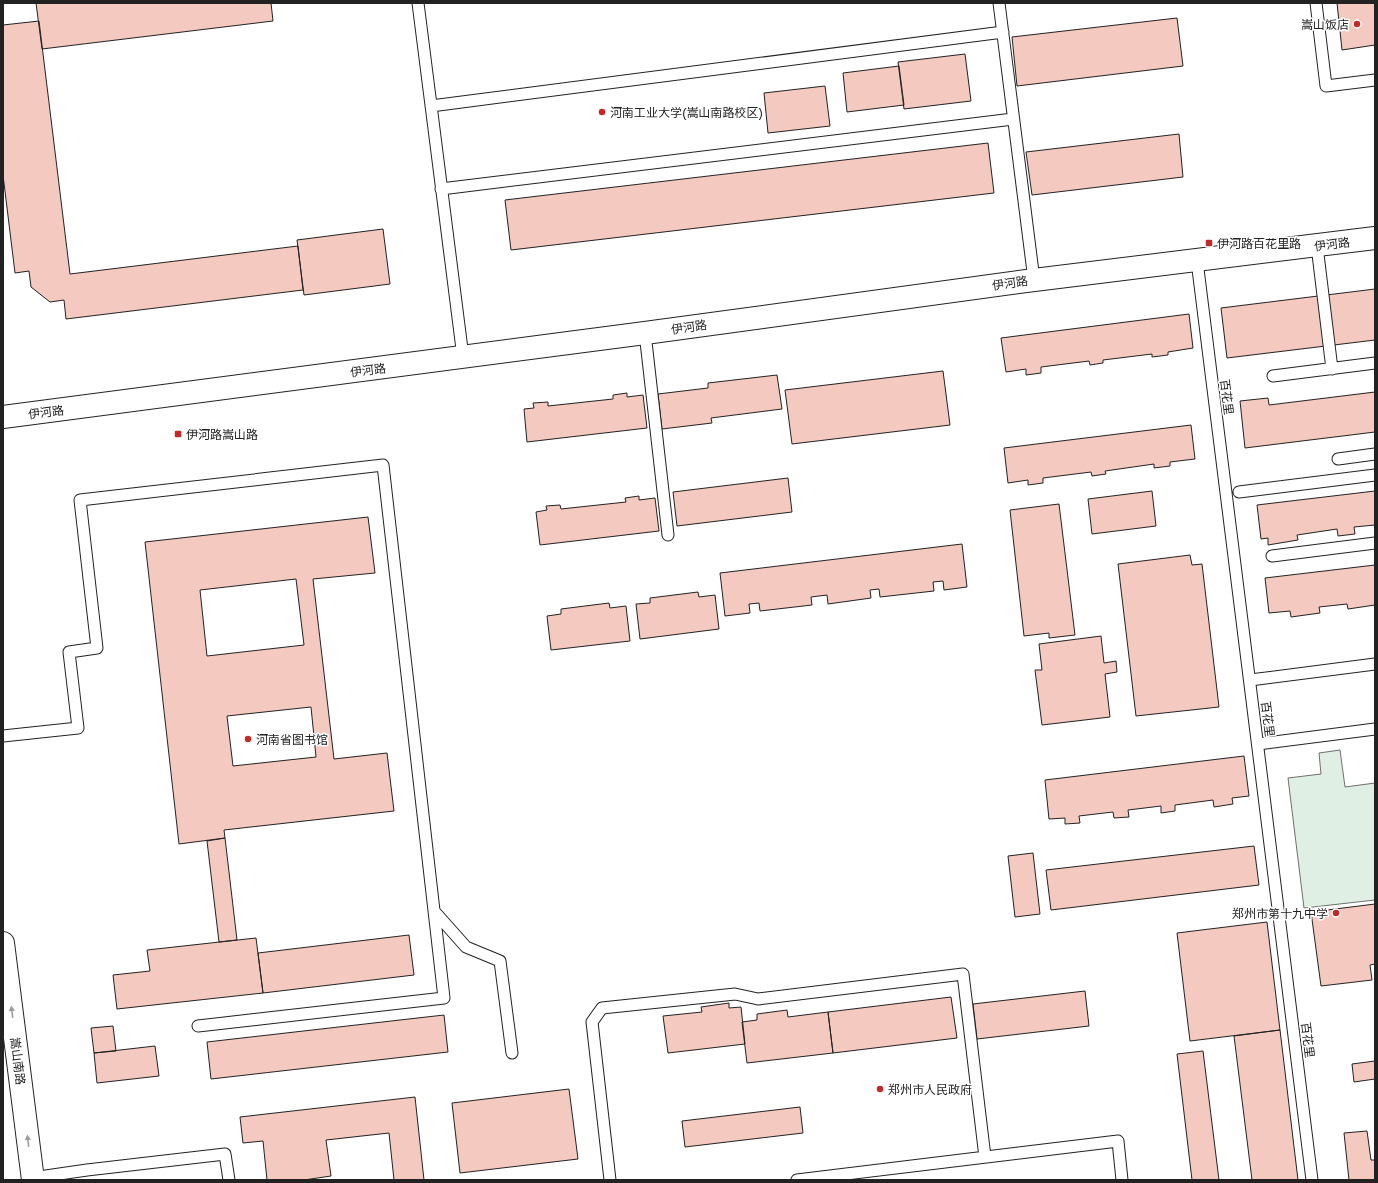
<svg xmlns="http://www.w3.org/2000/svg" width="1378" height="1183" viewBox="0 0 1378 1183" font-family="'Golos Text','Noto Sans SC',sans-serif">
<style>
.green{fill:#e0efe3;stroke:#6f6f6f}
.building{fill:#f3c9c0;stroke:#222;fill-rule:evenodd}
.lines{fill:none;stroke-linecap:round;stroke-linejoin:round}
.lane-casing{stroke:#222;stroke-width:13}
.secondary-casing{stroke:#222;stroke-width:24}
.primary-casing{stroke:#222;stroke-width:24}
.lane{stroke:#fff;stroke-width:11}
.secondary{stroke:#fff;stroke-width:22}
.primary{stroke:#fff;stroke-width:22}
.oneway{fill:#9c9c9c}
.poi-dot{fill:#c62828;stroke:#fff;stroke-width:1.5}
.labels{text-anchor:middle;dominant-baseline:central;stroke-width:3;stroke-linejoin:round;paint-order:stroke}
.poi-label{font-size:12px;fill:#222;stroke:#fff;text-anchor:start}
.street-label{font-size:12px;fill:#222;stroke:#fff}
</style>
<rect width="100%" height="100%" fill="#fff"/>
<path class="green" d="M1340,750L1345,787L1375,783V900L1304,908L1288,778L1321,774L1319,753Z"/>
<path class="building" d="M36,3H271L273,21L42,49Z
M1337,3H1375V45L1342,50Z
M1177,18L1183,66L1017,86L1012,37Z
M39,21L70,274L298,246L303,290L66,319L64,300L50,302L31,287L29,271L15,273L3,175V25Z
M965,54L971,101L904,109L898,62Z
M899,66L904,105L847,112L843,73Z
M825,86L830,126L768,133L764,93Z
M1179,134L1183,177L1032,195L1026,152Z
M988,143L994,193L511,250L505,200Z
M383,229L390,284L304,295L297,240Z
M1375,289V340L1227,358L1221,308Z
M1189,314L1193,348L1168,352V355L1152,357V354L1103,360V363L1090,365L1089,361L1041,367V373L1026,375V369L1006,372L1001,338Z
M943,371L950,425L792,444L785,390Z
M777,375L782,409L711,418L712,423L662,429L658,394L708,388V383Z
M1375,392V432L1245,448L1240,401L1268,398L1269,405Z
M627,393V397L643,395L647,428L527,442L524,409L534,408L533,403L548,402V406L613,399V395Z
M1191,425L1195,459L1170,462V466L1154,468V464L1105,471L1106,474L1092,476L1091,472L1043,478V483L1028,485V480L1008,483L1004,448Z
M788,478L792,512L677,526L673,492Z
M1152,491L1156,526L1092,534L1088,499Z
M1375,491V525L1354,527L1355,534L1338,536L1337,529L1297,535L1298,540L1268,545V538L1261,539L1257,505Z
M639,496V500L655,498L659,531L540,545L536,512L547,510L546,506L560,505L561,509L626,502L625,498Z
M1059,504L1075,635L1049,638V633L1024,636L1010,510Z
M368,517L375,573L313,579L334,759L387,753L394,811L224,830L225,838L179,844L145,542ZM296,579L304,645L207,656L200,590ZM311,707L316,757L233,766L227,716Z
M962,544L967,587L944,590L943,581L933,582L934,591L880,597L879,589L870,590L871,598L828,604L827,595L811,597L812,605L760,611L759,603L749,604L750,613L725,616L720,573Z
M1190,555L1192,565L1202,564L1219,707L1136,716L1118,564Z
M1375,565V605L1348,609L1347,604L1319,607L1320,613L1291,617L1290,611L1269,613L1265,578Z
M698,592L699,597L715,595L719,629L640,639L636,604L650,603V598Z
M609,603L610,608L626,606L630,641L551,650L547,616L561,614V609Z
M1101,636L1104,663L1116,661L1117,672L1105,674L1110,717L1042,725L1035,670H1042L1039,644Z
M1244,756L1249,796L1232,798L1233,804L1214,807L1213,800L1175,805V811L1161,813V806L1128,810L1129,817L1114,818L1113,812L1079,816L1080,823L1065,824V818L1049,819L1045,780Z
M225,838L237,940L219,942L207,841Z
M1254,846L1259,885L1051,910L1046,870Z
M1033,853L1040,914L1015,917L1008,856Z
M1375,904V964L1370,965L1372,980L1321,986L1311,912Z
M1267,922L1280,1030L1190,1041L1177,933Z
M409,935L414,975L263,993L258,953Z
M256,938L263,993L117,1009L113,975L150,971L147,950Z
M1085,991L1089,1026L977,1039L973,1004Z
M951,997L957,1038L833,1053L828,1012Z
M729,1003V1008L741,1007L745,1044L668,1053L663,1016L702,1012L701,1007Z
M787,1010L788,1017L828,1012L833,1053L747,1063L742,1022L757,1020V1014Z
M444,1015L448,1052L211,1079L207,1042Z
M113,1026L116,1051L94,1053L91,1028Z
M1280,1030L1298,1180H1252L1234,1036Z
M155,1046L159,1076L97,1083L94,1053Z
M1203,1051L1219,1180H1192L1177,1054Z
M1375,1061V1079L1354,1082L1352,1064Z
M569,1089L578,1159L460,1173L452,1103Z
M415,1097L424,1180H394L389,1133L326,1140L331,1176L304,1180H267L263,1141L243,1143L240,1117Z
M800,1107L803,1133L685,1147L682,1121Z
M1367,1131L1371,1160H1375V1180H1349L1344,1133Z"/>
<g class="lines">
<g class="lane-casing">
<path id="lane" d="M418,3L463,357
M999,3L1034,280
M1316,3L1326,86L1375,80
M431,106L1003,32
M441,189L1013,119
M1317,246L1332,369
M1197,261L1312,1180
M645,333L668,535
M1273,376L1375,363
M1338,459L1375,454
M1239,492L1375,475
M1272,556L1375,543
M1250,680L1375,664
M3,736L78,728L69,652L97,648L80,500L383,465L444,998L198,1026
M1258,744L1375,729
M434,911L466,947L500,961L512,1053
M32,1178L87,1170L225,1154L229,1180
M610,1180L592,1022L602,1008L735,994L758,999L963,974L985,1157
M797,1180L1118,1141L1122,1180"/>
</g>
<g class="secondary-casing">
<path id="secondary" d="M3,417L645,333L1034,280L1375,238"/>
</g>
<g class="primary-casing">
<path id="primary" d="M3,943L33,1180"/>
</g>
<use href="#lane" class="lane"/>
<use href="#secondary" class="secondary"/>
<use href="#primary" class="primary"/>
</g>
<defs><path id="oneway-solid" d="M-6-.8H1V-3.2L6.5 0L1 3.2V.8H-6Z"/></defs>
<g class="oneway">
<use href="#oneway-solid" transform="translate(12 1012) rotate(-97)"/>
<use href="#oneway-solid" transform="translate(28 1141) rotate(-97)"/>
</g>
<g class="poi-dot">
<circle cx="1357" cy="24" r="4"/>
<circle cx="602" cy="112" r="4"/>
<rect x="1205" y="239" width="8" height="8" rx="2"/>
<rect x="174" y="430" width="8" height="8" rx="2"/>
<circle cx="248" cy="739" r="4"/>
<circle cx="1336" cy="913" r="4"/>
<circle cx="880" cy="1089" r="4"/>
</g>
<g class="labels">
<g class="poi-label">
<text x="1349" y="24" text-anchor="end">嵩山饭店</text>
<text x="610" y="112">河南工业大学(嵩山南路校区)</text>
<text x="1217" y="243">伊河路百花里路</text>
<text x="186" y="434">伊河路嵩山路</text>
<text x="256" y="739">河南省图书馆</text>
<text x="1328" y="913" text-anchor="end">郑州市第十九中学</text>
<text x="888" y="1089">郑州市人民政府</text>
</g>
<g class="street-label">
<text transform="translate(1332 244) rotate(-7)">伊河路</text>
<text transform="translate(1010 283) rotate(-8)">伊河路</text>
<text transform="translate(689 327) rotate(-8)">伊河路</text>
<text transform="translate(368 370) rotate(-7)">伊河路</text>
<text transform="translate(1227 397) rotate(83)">百花里</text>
<text transform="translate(46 412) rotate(-7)">伊河路</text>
<text transform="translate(1268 719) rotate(83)">百花里</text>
<text transform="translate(1308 1040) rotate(83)">百花里</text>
<text transform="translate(18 1061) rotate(83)">嵩山南路</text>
</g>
</g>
<rect width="1378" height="1183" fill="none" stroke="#222222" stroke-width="8"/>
</svg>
